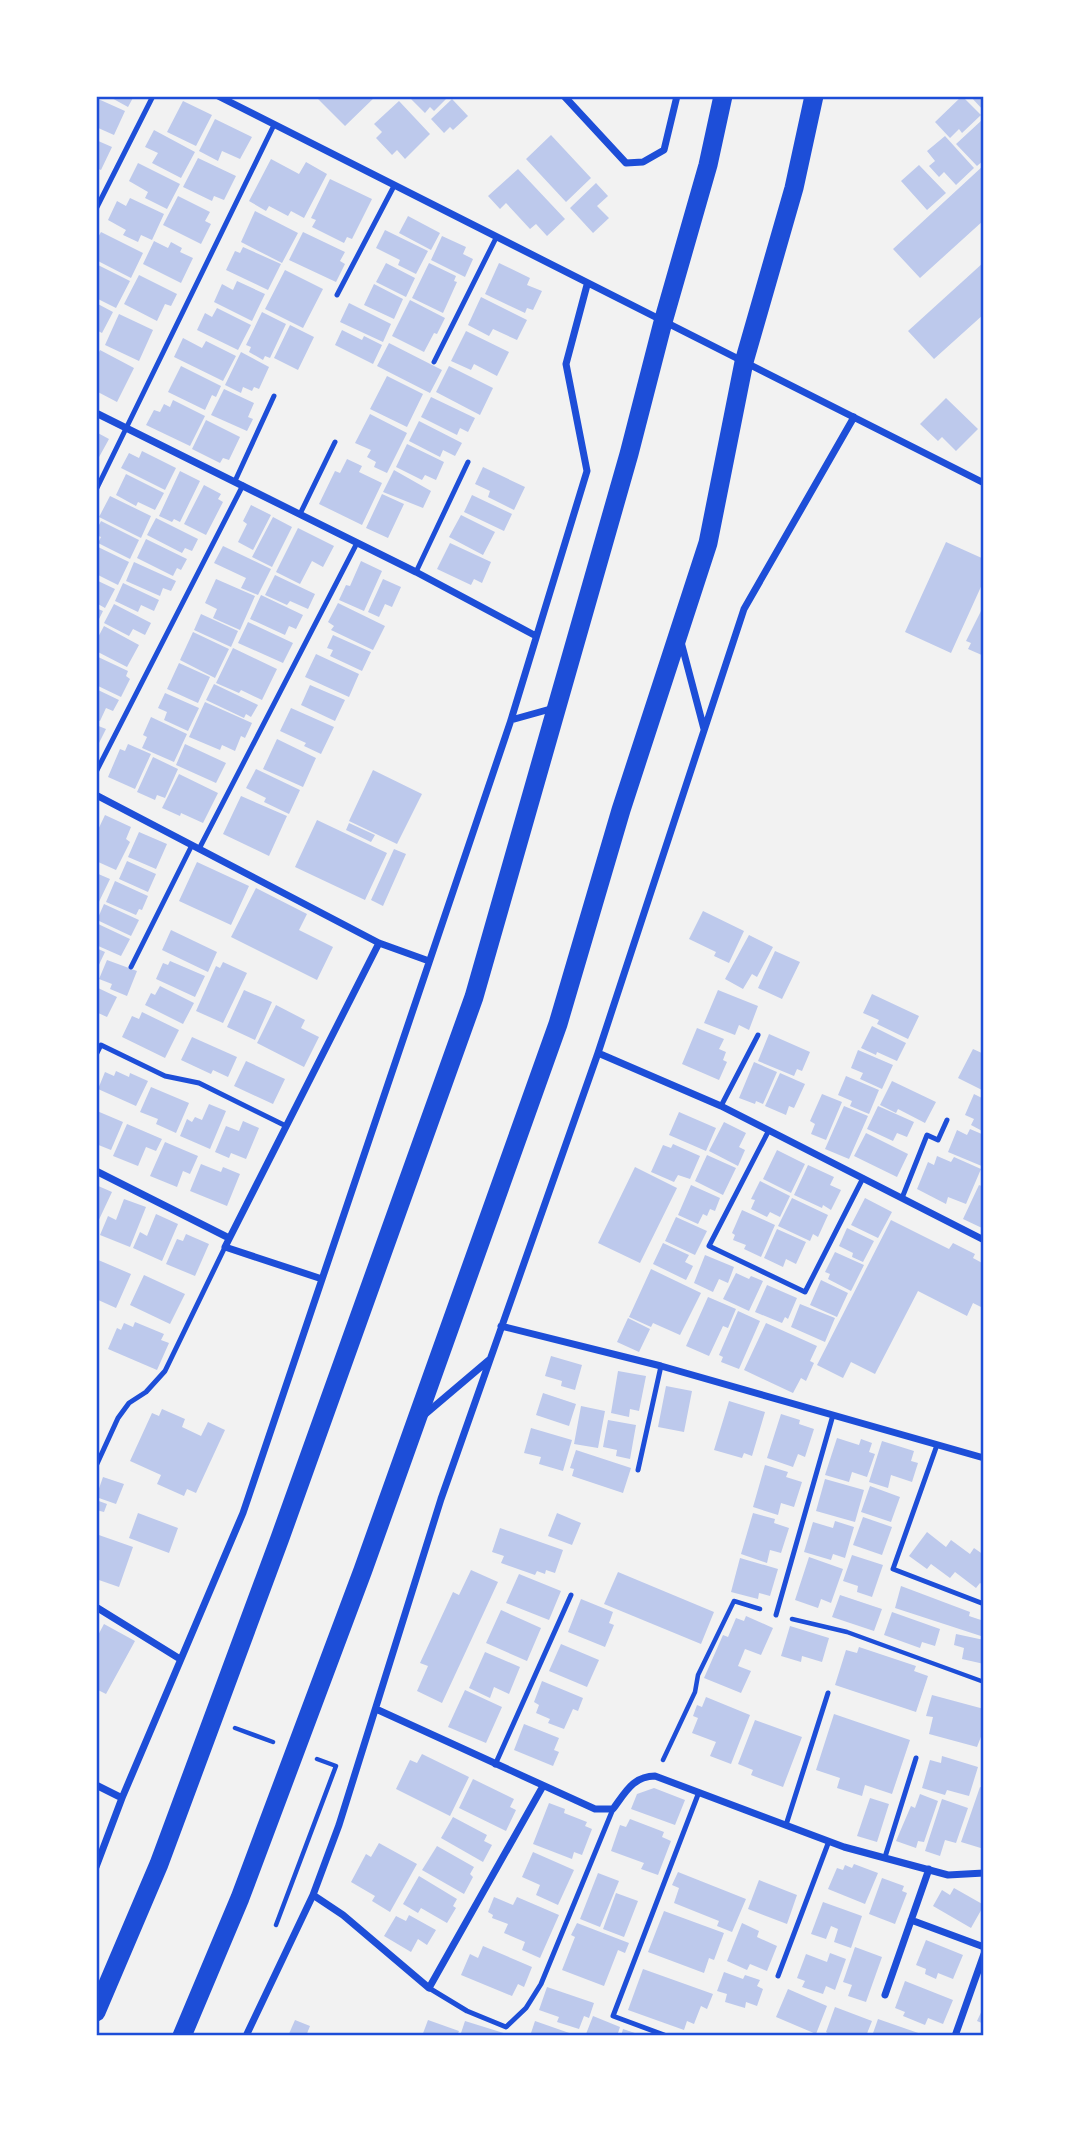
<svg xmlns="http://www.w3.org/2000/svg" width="1080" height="2132" viewBox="0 0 1080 2132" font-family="'IBM Plex Sans',sans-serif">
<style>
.building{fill:#bdc9ec}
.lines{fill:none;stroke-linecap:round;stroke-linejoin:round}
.path{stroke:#1d4ed8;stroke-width:4.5}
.service{stroke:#1d4ed8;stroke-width:5}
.minor{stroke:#1d4ed8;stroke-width:7}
.trunk{stroke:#1d4ed8;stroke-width:19}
.neatline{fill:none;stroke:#1d4ed8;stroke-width:2.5}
</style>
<rect width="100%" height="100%" fill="#f2f2f2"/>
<path class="building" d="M108,96H134L128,107Z
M315,96H376L345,126Z
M414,96H449L434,111L430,107L425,113L411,99Z
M962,96L981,115L962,133L959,129L950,138L935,122Z
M970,96H984V111Z
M96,98L125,111L114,135L96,127Z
M452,99L468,116L453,130L450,127L444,133L431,119Z
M183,101L212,115L196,146L167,132Z
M399,101L430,134L405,159L397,150L392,155L376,138L382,132L374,124Z
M215,119L252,137L240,159L222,151L218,161L199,151Z
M982,120L984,122V160L977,166L956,144Z
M154,130L195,152L181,178L152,163L158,153L145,147Z
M551,135L591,178L566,202L526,159Z
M945,136L974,168L956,185L944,172L939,177L929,166L935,161L927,151Z
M96,140L112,147L101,170L96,168Z
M198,158L236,176L224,200L214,196L212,201L183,187Z
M271,159L299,174L306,162L327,174L304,218L291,211L288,216L269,206L266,211L249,201Z
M138,163L180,184L167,209L145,198L148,192L129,181Z
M919,165L946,193L927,210L901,181Z
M984,165V220L920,278L893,249Z
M518,169L565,219L547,236L536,224L530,229L506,203L500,209L488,196Z
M330,179L372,199L352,239L347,237L344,243L312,227L316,220L311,218Z
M596,183L608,196L597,206L609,218L593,233L570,208Z
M178,196L210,212L205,221L211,224L201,244L163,225Z
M130,198L164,214L152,240L141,235L138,242L123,235L126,230L108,220L117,201L126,206Z
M255,211L298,233L282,263L241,242Z
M408,216L440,233L431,250L399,233Z
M385,230L428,251L416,274L398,265L400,260L376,248Z
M101,232L143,253L131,278L96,260V241Z
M303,232L345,252L340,261L345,264L336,282L289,260Z
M442,236L466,247L463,254L473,259L465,277L431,260Z
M154,241L168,248L171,242L182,248L180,252L193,258L181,283L143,264Z
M243,247L281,264L268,290L226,270L235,251L240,253Z
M984,262V314L934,359L908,331Z
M386,263L415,278L406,297L376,282Z
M429,263L456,276L454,281L457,282L443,313L412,298Z
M499,263L530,278L527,285L542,291L533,310L527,308L525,313L485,294Z
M96,264L130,281L116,308L96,298Z
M285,270L323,289L303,328L265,309Z
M139,275L177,294L171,306L165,304L157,321L124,304Z
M237,281L265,294L252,321L214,302L222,284L233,290Z
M374,284L403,299L394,319L364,305Z
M481,297L527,320L517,340L493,329L489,336L468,325Z
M410,300L445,318L437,334L434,333L424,352L392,336Z
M96,303L113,312L102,333L96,330Z
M349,303L391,324L383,342L340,322Z
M217,308L251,325L238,350L197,330L205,313L212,317Z
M262,312L286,324L270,358L265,356L263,360L249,352L251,347L246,345Z
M119,314L153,330L139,361L105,345Z
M290,325L314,337L298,370L274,358Z
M342,330L362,340L364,336L382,345L373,364L335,345Z
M466,331L509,352L497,376L474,364L471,370L451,361Z
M183,338L202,348L206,341L236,356L223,381L174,357Z
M389,343L442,370L430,393L377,366Z
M100,350L134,368L117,402L96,391V358Z
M241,352L269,367L259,389L254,387L252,391L243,387L241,393L225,385Z
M181,366L221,386L216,397L212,395L205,410L168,392Z
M449,366L493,388L480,415L436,392Z
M387,376L423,394L407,427L370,409Z
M224,389L254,403L248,417L253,419L247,431L211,415Z
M431,397L475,418L468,432L460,428L457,435L421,417Z
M946,398L978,429L956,451L942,437L938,441L920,424Z
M173,400L205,416L190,446L146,425L154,410L160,412L164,404L170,407Z
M370,414L407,433L387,473L374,467L376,462L367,457L371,450L355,443Z
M206,420L240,437L229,460L223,458L220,463L192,449Z
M419,421L462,443L455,456L443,450L440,457L409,441Z
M96,432L109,439L98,459L96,458Z
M407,444L444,462L436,480L425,475L422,480L396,467Z
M142,451L176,468L165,490L121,468L129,453L139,458Z
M347,459L362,466L359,472L382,483L362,525L319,504L335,471L340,473Z
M483,467L525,487L514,510L488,497L490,491L475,484Z
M394,470L431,491L423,508L383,492Z
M180,471L200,481L180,522L174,519L172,522L159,516Z
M126,474L164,493L155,510L138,502L136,506L116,495Z
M204,485L221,494L218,499L223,502L206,535L184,524Z
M382,494L404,504L388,538L366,528Z
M472,495L512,514L504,531L464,512Z
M110,496L151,516L141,538L99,517Z
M251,505L271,515L253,550L238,542L247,524L243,521Z
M461,515L495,532L483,555L449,537Z
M273,517L292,527L272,567L252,557Z
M156,518L198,539L192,551L185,548L182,553L147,535Z
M101,521L139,540L130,559L98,543L101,537L96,535V531Z
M298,528L334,546L323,567L312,561L300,584L276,572Z
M146,539L187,559L181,570L177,568L173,576L137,558Z
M946,542L984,559V580L951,653L905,632Z
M450,543L491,562L482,583L474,579L471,585L437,569Z
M96,546L129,562L118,585L96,574Z
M223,546L271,569L258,595L241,588L246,578L214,563Z
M361,561L382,571L364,611L339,600L346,585L350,586Z
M134,562L176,581L171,591L163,588L160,596L126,581Z
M275,575L315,594L308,609L290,601L287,605L265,595Z
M216,579L255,596L240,630L213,618L217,609L205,603Z
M383,579L401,587L392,607L385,604L379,617L368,612Z
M96,580L115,589L105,608L96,603Z
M123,583L159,600L154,611L141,605L138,612L115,601Z
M261,595L303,615L296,629L289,626L285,635L250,619Z
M338,603L385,626L373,650L331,630L334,626L328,622Z
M114,604L151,623L145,635L133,629L129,636L104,623Z
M984,605V656L968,649L971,643L966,641Z
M96,608L103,611L96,625Z
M201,614L238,631L231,647L194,630Z
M248,622L293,643L283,663L238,643Z
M104,626L139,645L127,667L96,651V641Z
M193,632L229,649L215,678L180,660Z
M333,635L371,652L362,671L330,656L333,650L327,648Z
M233,648L277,669L262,700L241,690L239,693L216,683Z
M316,654L359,674L349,697L305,677Z
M96,656L128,671L126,676L130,679L121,697L96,685Z
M179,663L210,677L198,703L167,689Z
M214,684L258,705L251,717L246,714L244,718L206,700Z
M310,685L345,700L335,721L301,705Z
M96,689L119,700L113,711L106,708L100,721L96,720Z
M165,693L199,708L188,731L164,720L167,712L158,708Z
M205,702L252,723L245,738L241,736L235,751L222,745L220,750L189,737Z
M291,708L334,727L321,754L304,746L306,743L280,731Z
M151,717L187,734L174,762L142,748L147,737L143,735Z
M96,725L106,729L96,749Z
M277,739L316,758L303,787L263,769Z
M128,744L151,754L135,789L108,777L120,749L125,751Z
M185,744L226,763L216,783L176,765Z
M153,757L178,769L165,798L157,795L155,800L137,792Z
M256,769L300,790L289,814L264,802L266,798L246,788Z
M373,770L422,794L397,844L349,821Z
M179,774L218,793L203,823L181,813L180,816L162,808Z
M241,796L287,816L269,856L223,834Z
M105,815L131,827L126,839L130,842L116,870L96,861V834Z
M317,820L387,853L365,900L295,867Z
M349,823L375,835L371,842L346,830Z
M139,832L167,844L156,869L128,857Z
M394,849L406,854L383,906L371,900Z
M127,861L156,874L148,892L119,879Z
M197,862L249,886L231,925L179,901Z
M96,873L110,879L96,908Z
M115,881L148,896L142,910L139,909L136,915L106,902Z
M256,888L307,914L299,930L333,947L317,980L231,937Z
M104,904L139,920L131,936L97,920Z
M703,911L744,931L729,963L714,956L716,952L689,939Z
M96,923L130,939L121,956L96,945Z
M171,930L217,952L208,972L162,950Z
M749,935L773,947L757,977L752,974L743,989L725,979Z
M96,948L105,952L96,971Z
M775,951L800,962L782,999L758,988Z
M107,960L137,971L127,996L110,989L112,984L99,979Z
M170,961L205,976L195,997L156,979L163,963L168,965Z
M223,962L247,973L223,1023L196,1011L216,966L220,968Z
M160,986L194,1003L183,1024L145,1005L151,993L155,995Z
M96,987L117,997L107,1017L96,1012Z
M244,990L272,1002L255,1040L227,1027Z
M718,990L758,1006L749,1030L739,1025L735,1035L704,1023Z
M872,994L919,1016L908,1039L877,1024L879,1020L863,1013Z
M276,1005L305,1020L301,1028L319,1037L304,1067L257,1043Z
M142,1012L179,1030L165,1058L122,1037L132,1016L139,1019Z
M872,1026L906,1043L897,1061L877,1052L876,1055L861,1048Z
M697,1028L724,1039L719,1049L726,1052L723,1060L727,1062L719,1080L682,1064Z
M769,1034L810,1052L802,1071L797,1069L794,1076L758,1061Z
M192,1037L237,1057L228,1077L213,1070L211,1074L181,1060Z
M973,1049L984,1054V1091L958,1078Z
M858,1050L893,1065L882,1089L860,1079L863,1073L851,1068Z
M246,1061L285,1079L273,1104L234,1086Z
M754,1062L777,1072L763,1104L756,1101L755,1104L739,1098Z
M116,1071L129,1077L130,1073L148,1081L136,1106L98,1089L105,1072L114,1076Z
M780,1073L805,1084L794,1108L789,1106L786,1115L765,1106Z
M846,1076L879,1090L869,1114L850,1106L852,1101L838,1095Z
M892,1081L936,1102L925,1123L898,1109L896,1113L880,1105Z
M151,1087L189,1103L176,1133L156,1124L158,1119L140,1112Z
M822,1094L842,1102L826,1140L811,1134L815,1124L810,1121Z
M974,1094L984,1099V1132L971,1125L974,1119L965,1115Z
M209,1104L226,1111L210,1149L180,1136L187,1119L192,1122L195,1117L202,1120Z
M844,1106L868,1116L849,1159L825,1149Z
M878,1106L914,1122L907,1137L897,1133L893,1141L867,1129Z
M97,1111L123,1122L111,1150L96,1144Z
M679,1112L716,1128L706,1151L669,1135Z
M243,1121L259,1128L246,1159L231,1153L229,1158L215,1152L226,1126L239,1131Z
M724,1122L746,1133L739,1147L745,1150L738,1166L709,1151Z
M127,1124L162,1139L156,1151L146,1147L138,1166L113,1156Z
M970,1129L984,1135V1167L948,1152L957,1130L967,1135Z
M866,1133L908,1154L897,1177L854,1156Z
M165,1142L198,1156L190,1174L183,1171L177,1187L150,1176Z
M673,1144L700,1156L690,1179L678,1175L674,1182L651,1172L663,1145L671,1148Z
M777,1150L805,1164L791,1193L763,1179Z
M707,1155L736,1168L723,1195L695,1181Z
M937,1156L951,1162L954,1157L981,1169L966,1204L948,1197L946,1204L917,1189L928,1162L934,1165Z
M201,1164L221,1172L223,1167L240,1174L227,1206L190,1191Z
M808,1165L834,1177L830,1185L841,1190L831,1210L823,1205L822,1208L794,1195Z
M635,1167L677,1188L640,1263L598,1243Z
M760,1181L790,1196L780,1217L770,1212L767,1217L751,1209L755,1200L751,1199Z
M96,1185L112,1192L96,1226Z
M691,1185L720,1198L715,1211L710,1209L707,1216L703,1214L698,1224L678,1215Z
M979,1185L984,1187L982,1228L963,1219Z
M792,1198L828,1215L818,1237L813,1234L810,1241L778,1226Z
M865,1198L892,1212L878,1238L851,1225Z
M124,1199L146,1207L130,1247L100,1235L108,1216L116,1220Z
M742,1210L775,1225L761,1257L744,1249L746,1245L733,1240L735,1235L732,1233Z
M156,1214L178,1224L162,1261L133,1248L140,1232L147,1236Z
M676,1217L707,1231L695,1255L665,1241Z
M891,1220L949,1249L953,1243L975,1254L973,1258L984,1264V1306L983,1308L973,1303L967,1316L918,1291L875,1374L851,1362L843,1378L817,1365Z
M847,1228L874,1241L863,1262L852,1257L853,1253L839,1246Z
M777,1229L806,1242L796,1264L786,1259L783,1267L764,1258Z
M186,1234L209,1244L195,1276L166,1264L177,1239L183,1241Z
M663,1243L689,1255L685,1262L693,1266L686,1280L653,1264Z
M835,1252L864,1265L851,1291L828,1279L830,1274L825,1272Z
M705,1255L734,1267L728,1283L719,1279L713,1292L694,1283Z
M96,1259L131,1274L116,1308L96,1299Z
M651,1269L701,1293L680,1335L653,1323L651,1327L629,1317Z
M736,1273L749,1279L751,1276L763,1281L749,1311L723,1299Z
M144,1275L185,1294L170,1324L130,1305Z
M821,1280L848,1293L837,1317L810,1305Z
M767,1285L797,1298L788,1319L785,1317L782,1323L755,1312Z
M708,1297L736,1309L728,1328L723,1326L709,1356L686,1346Z
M800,1304L835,1318L825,1342L791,1327Z
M738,1311L760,1321L739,1369L721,1362L723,1357L719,1355Z
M628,1318L650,1329L639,1352L617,1342Z
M135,1322L164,1334L161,1340L169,1343L157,1370L108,1349L117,1328L121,1330L124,1323L133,1327Z
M766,1323L817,1346L810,1361L814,1363L806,1381L801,1378L793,1393L744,1370Z
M551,1356L582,1365L575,1390L561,1386L562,1381L545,1376Z
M618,1371L646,1376L639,1411L630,1409L629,1417L611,1413Z
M666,1386L692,1391L684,1432L658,1427Z
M543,1393L576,1404L569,1426L536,1415Z
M729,1401L765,1412L752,1456L744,1453L742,1458L714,1450Z
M581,1406L605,1411L598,1448L574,1444Z
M162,1409L185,1419L182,1427L201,1436L208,1422L225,1430L196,1493L187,1489L184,1496L157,1484L161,1475L130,1461L152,1413L159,1416Z
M781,1414L800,1420L799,1424L814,1429L805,1457L798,1454L793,1467L767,1458Z
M608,1420L636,1425L630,1459L616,1456L617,1450L603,1447Z
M531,1428L572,1440L563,1471L539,1464L541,1457L524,1453Z
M837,1438L859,1445L861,1439L872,1443L869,1452L875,1454L867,1477L852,1472L849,1482L825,1475Z
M882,1441L914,1451L911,1461L918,1463L912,1482L891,1475L888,1488L869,1482Z
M576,1450L631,1468L623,1493L572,1476L574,1469L570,1468Z
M765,1465L788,1472L786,1477L802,1482L794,1507L781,1503L778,1515L753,1507Z
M103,1477L124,1484L116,1504L96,1497Z
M825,1479L864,1490L855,1522L816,1511Z
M870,1486L900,1497L891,1522L861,1512Z
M96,1500L107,1504L104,1512L96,1510Z
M138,1513L178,1528L169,1553L129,1538Z
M557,1513L581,1523L572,1545L548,1536Z
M753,1513L775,1519L774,1523L789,1528L781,1553L770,1550L767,1563L741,1554Z
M863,1517L892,1527L882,1555L853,1545Z
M835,1521L854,1527L845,1558L833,1554L831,1560L804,1552L813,1522L833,1528Z
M500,1528L563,1550L555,1573L546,1570L545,1574L537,1571L535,1575L501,1563L504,1556L492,1552Z
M927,1532L946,1547L951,1540L970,1554L974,1548L984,1555V1585L980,1583L976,1588L955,1572L950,1578L931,1564L927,1569L909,1556Z
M96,1534L133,1547L119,1587L96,1579Z
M852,1555L883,1565L872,1597L857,1592L858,1586L843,1581Z
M809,1557L843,1569L831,1603L821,1599L818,1608L795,1600Z
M740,1558L778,1569L770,1596L759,1593L758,1599L731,1592Z
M471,1570L498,1582L442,1703L417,1691L428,1666L420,1663L453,1592L459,1595Z
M618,1572L714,1612L701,1644L604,1604Z
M519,1574L561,1591L549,1620L506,1603Z
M901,1586L970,1612L969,1616L984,1621V1637L895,1608Z
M840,1595L882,1609L874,1631L832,1617Z
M581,1599L613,1612L609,1623L614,1625L605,1647L568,1632Z
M501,1610L541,1628L527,1661L486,1643Z
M892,1612L940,1629L935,1646L922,1642L920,1648L884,1635Z
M746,1616L773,1628L761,1655L745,1649L738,1666L751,1671L741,1693L704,1678L723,1635L728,1637L736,1618L744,1621Z
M104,1624L135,1641L106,1694L96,1689V1639Z
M790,1626L829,1638L822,1662L802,1656L801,1662L781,1656Z
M956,1634L984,1640V1664L962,1659L964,1648L954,1645Z
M561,1644L599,1660L587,1687L549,1671Z
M859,1647L916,1666L914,1671L928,1676L916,1712L835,1685L846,1650L857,1653Z
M485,1652L520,1667L509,1694L494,1687L490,1698L469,1688Z
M542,1681L583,1698L578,1711L573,1709L564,1729L548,1723L550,1719L536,1713L539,1705L534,1702Z
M465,1690L502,1707L486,1743L448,1727Z
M932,1695L984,1709V1729L977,1747L929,1734L933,1717L926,1716Z
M706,1697L750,1715L731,1764L710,1756L716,1742L692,1733L698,1718L693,1716L697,1705L702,1707Z
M834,1714L910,1740L892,1794L865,1785L862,1796L837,1788L840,1778L816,1770Z
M755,1720L802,1737L783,1787L751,1775L753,1770L738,1764Z
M524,1724L559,1738L554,1750L559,1752L553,1766L514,1750Z
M422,1754L469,1777L450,1816L396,1789L410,1760L417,1763Z
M942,1756L978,1767L969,1796L947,1790L945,1795L922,1788L930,1760L941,1763Z
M473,1779L514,1799L510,1807L516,1810L506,1831L459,1808Z
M980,1787L984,1788V1849L961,1842Z
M654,1788L685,1800L675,1825L631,1809L637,1794Z
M920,1794L938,1801L924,1842L918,1841L916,1848L896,1841L911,1806L915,1808Z
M870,1798L889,1804L877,1842L857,1836Z
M942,1799L968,1808L956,1843L945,1840L940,1856L925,1851Z
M549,1803L565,1809L564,1813L587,1822L585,1826L592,1829L582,1855L574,1852L572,1859L533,1844Z
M453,1817L487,1835L484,1841L492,1845L483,1862L441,1838Z
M630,1819L664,1832L662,1837L671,1841L658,1875L641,1869L644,1863L611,1851L620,1825L626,1827Z
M379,1843L417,1864L390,1912L372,1901L375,1896L351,1882L366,1854L371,1857Z
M437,1846L474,1867L470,1874L473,1877L464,1894L422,1870Z
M533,1852L574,1870L558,1905L536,1895L540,1885L522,1877Z
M854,1864L878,1873L865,1904L828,1889L837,1868L843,1870L845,1865L852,1868Z
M678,1872L746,1899L732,1932L717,1926L719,1921L674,1903L679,1888L672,1885Z
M598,1873L619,1881L600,1927L580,1919Z
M419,1876L457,1899L453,1906L456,1908L447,1923L421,1908L418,1913L403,1904Z
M882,1878L904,1886L902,1891L907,1893L895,1924L869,1914Z
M759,1880L797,1895L787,1924L748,1909Z
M954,1888L984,1905L971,1928L933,1906L942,1890L950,1895Z
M616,1893L638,1901L624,1937L603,1929Z
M494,1897L513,1905L517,1897L559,1915L540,1958L522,1950L525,1942L504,1933L508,1924L492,1918L493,1915L488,1912Z
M823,1902L862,1916L851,1948L834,1942L838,1929L831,1926L826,1939L811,1934Z
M664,1911L724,1933L714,1960L709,1958L704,1973L648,1952Z
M409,1915L436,1930L427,1945L418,1939L411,1952L384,1936L396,1916L406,1921Z
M577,1923L629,1943L625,1953L618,1950L604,1986L562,1970L575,1937L571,1935Z
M742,1923L759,1931L757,1937L777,1946L767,1971L750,1964L747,1970L727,1961Z
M926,1940L963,1955L953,1979L938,1973L936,1979L925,1974L926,1969L916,1965Z
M483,1946L532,1967L524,1987L518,1984L512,1996L461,1975L470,1954L478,1958Z
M855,1947L882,1957L866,2002L848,1996L852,1985L843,1982Z
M830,1953L846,1959L835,1990L826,1986L823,1994L802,1987L805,1981L797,1978L806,1954L827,1962Z
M643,1969L713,1994L707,2009L701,2006L694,2024L687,2021L684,2030L628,2010Z
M724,1972L743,1979L745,1975L760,1980L757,1986L763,1989L757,2006L746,2002L745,2008L725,2002L727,1994L717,1991Z
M905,1981L953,2000L943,2024L928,2018L925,2025L903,2016L905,2012L895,2008Z
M547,1987L594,2003L589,2018L584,2016L579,2029L557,2022L559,2017L539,2010Z
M788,1989L827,2006L816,2034L776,2017Z
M984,2006V2024L977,2021Z
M835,2007L872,2021L866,2036H833L826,2032Z
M593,2016L620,2027L617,2036L586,2034Z
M878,2019L924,2035V2036H872Z
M295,2020L310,2026L306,2036H288Z
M428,2020L459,2031L457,2036H422Z
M465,2021L510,2035V2036H460Z
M535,2021L575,2035V2036H530Z
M623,2029L641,2035V2036H621Z"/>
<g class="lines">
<path class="path" d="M792,1619L847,1632L984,1682
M235,1728L273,1742
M663,1760L695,1692L698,1675L734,1601L760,1609
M276,1925L336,1766L317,1759"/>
<path class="service" d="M96,209L153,96
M337,295L394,186
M434,362L496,238
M235,481L274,396
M96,490L274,125
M300,514L335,442
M416,572L468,462
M96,772L243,485
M199,849L357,543
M131,967L192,845
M96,1055L101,1045L165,1076L199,1083L286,1126
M721,1106L758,1035
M769,1130L709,1246L805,1292L863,1178
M902,1198L927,1135L938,1140L947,1120
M937,1445L893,1569L984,1604
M96,1466L118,1418L129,1403L146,1392L165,1371L225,1247
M638,1470L661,1366
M776,1615L833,1415
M495,1765L571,1595
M786,1825L828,1693
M885,1857L916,1758
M778,1976L829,1841
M429,1988L467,2011L506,2027L526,2008L541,1984L613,1809
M667,2036L613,2016L699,1792"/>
<path class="minor" d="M218,96L984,483
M564,96L626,163L643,162L664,150L677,96
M96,413L416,572L536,636
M681,642L704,729
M511,720L554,708
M96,795L379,943L429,961
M598,1053L721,1106L984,1240
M96,1171L229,1238
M322,1279L225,1247L379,943
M501,1326L661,1366L984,1458
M423,1416L489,1360
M96,1607L180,1659
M376,1709L595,1809H613C625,1793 633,1776 655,1776L844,1847L948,1875L984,1873
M96,1785L122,1798
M543,1786L429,1988L343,1915L313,1895L339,1825L441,1499L598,1053L744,609L854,417
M96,1867L122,1798L243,1513L511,720L587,471L566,364L587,285
M911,1920L984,1947
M885,1995L929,1869
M246,2036L313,1895
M955,2036L984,1954"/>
<path class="trunk" d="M96,2012L159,1864L280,1538L474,997L629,454L663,322L708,165L723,96
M182,2036L240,1898L363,1570L558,1024L621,810L708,543L744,362L794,188L814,96"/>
</g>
<rect width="1080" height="2132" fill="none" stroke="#ffffff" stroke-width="196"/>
<rect x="98" y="98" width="884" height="1936" class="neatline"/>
</svg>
